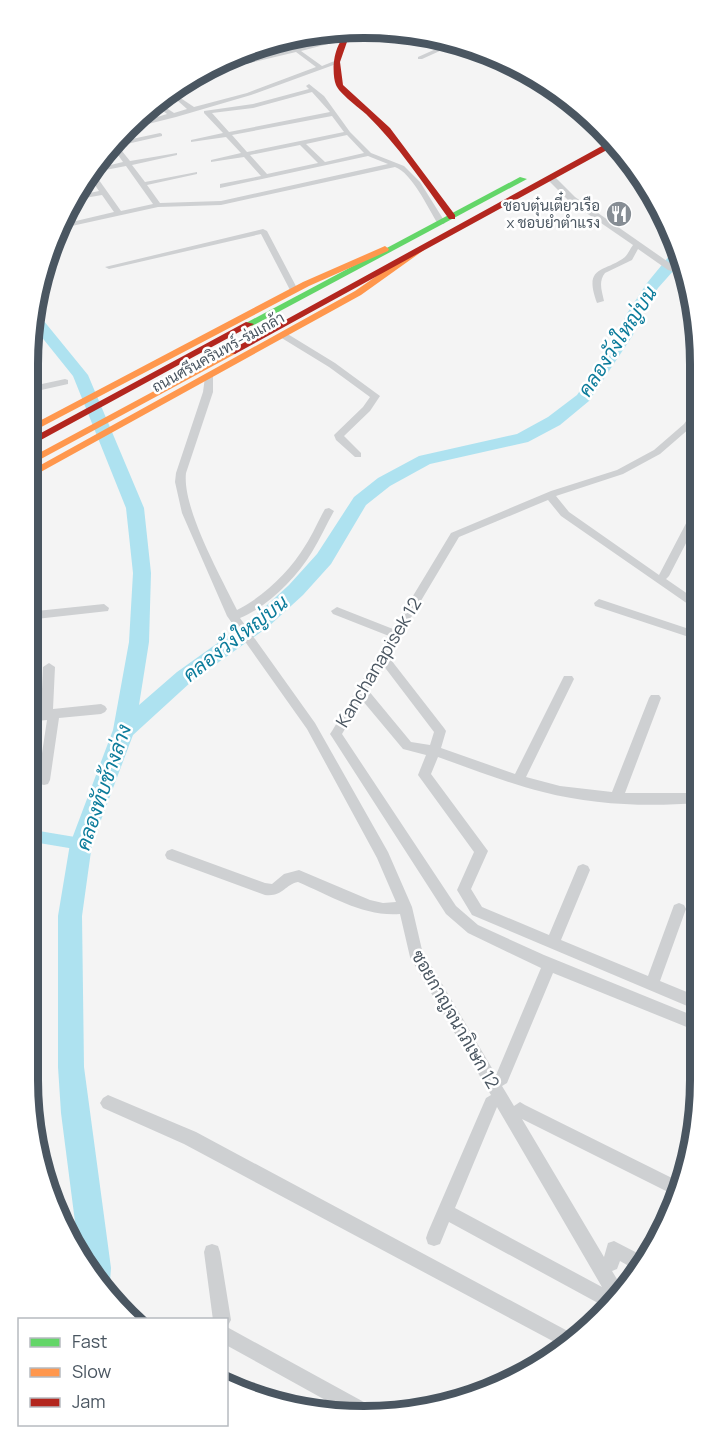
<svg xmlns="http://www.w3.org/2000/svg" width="727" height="1444" viewBox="0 0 727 1444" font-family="Manrope,Sarabun,sans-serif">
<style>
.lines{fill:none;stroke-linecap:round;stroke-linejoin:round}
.canal{fill:#aee2f0;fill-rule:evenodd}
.river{fill:#aee2f0;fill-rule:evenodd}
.street{fill:#ced0d2;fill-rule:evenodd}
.fast{fill:#63d668;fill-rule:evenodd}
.slow{fill:#ff974d;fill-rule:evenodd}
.jam{fill:#b3261e;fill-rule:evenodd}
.labels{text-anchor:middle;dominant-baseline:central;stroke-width:5;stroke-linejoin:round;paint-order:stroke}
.far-poi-label{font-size:15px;fill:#4a5661;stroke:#fff;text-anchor:end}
.far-street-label{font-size:15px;fill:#4a5661;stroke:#fff}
.street-label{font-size:18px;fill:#4a5661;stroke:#fff}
.water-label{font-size:20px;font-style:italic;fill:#0c7c9b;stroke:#fff}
.rim{fill:none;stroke:#4a5661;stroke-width:8}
</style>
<rect width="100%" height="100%" fill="#f4f4f4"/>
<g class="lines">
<path class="canal" d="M27,829L81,838L86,840L88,844L86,848L81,850L27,841Z"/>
<path class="river" d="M680,251L683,260L658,288L640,315L633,335L589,401L560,425L528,442L430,464L390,486L366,505L331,564L303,595L268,627L191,682L133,735L92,844L82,916L84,1067L111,1268L110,1282L105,1293L97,1286L79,1253L61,1113L58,1067V916L70,844L113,730L129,642L133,573L126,508L73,376L32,325L35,314L39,315L88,375L144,508L151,573L149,642L139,705L177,672L254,617L289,585L317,554L354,497L378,478L419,456L517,434L548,417L577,395L619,335L626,315L647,283L670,255Z"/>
<path class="street" d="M345,36L347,39L301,51L322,66L337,60L339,63L251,95L176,117L128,129L131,124L148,120L140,113L143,110L154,118L167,114L158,107V105H162L174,113L187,109L178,101V99H182L194,107L247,93L316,67L296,52L207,73L213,69Z
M414,36L437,42L442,50L422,59H418V57L436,49L433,44Z
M309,84L324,96L350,132L371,153L404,166L420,182L445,222L444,224H438C428,208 412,173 395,167L221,205L158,207L58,229L59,225L114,212L102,195L73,200L76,196L99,191L90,178L94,173L121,211L153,204L126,166L95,172L98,168L123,162L113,148L118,142L160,133L162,134V136L118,146L130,161L177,153V155L132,165L145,182L197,172V174L147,185L160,203L221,201L388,164L368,156L220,188V184L261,176L244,157L211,162V160L241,153L226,137L191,142V140L223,133L204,113V111L253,104L309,89L306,86ZM312,92L330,112L229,132L212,113L253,108ZM332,116L344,132L247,152L232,135ZM347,135L364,153L325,162L306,144ZM300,145L318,163L267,174L250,155Z
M548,176H554L575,197L674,266L686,271L687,276L668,270L638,249L632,260L605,273C598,282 602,291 604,301L597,303C583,265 604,273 625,257C628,254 630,249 633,245L569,201L548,180Z
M263,229L267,231L298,290L297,292L290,290L261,234L109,269L105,267Z
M280,333H286L335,363L380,396L370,411L344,436L361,453V457H355L336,440L334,435L363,407L370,397L329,367L280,337Z
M209,374L213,377V392L186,473C182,508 221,577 237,610C263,597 290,571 305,546C313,534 318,521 325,509L329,508L334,511C326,525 320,539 312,552C296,578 269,606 240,618L315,723L388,852L412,907L422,950L496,1075L541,968L468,933L446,914L332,737L330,734L332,731L389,636L333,614L331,611L337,607L393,629L451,533L551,491L617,470L654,450L684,424L694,410L697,409V418L690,428L660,454L623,474L556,496L569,512L659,575L693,510L698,507V520L669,576L666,579L698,601V611L561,516L548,500L459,537L388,656L444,728L446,731L441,748L515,774L564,676H572L574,679L526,777L560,786L612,792L649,698L651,695H659L661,698L625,793H698V803C647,807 593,805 543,792C507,783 472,769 438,757L431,774L488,851L471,889L482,907L549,935L578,866L583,864L588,866L590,870L561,940L648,976L674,905L679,903L684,905L686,909L660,981L699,997V1011L472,915L457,890L474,852L418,775L426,755L403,749L362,700L342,734L456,906L478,925L544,955L699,1018V1032L553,973L507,1083L502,1086L514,1106L520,1102L525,1105L678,1181L674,1195L522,1119L604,1257L608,1243L614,1241L645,1257L636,1270L620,1261L617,1269L612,1271L623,1289L613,1303L611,1302L604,1306L598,1303L449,1222L440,1244L434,1246L428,1244L426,1238L428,1232L486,1098L491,1095L410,957L400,914C364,917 331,896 298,882C284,885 283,897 265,895L167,859L165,855L167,851L172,849L265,883L272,884L284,874L299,870L370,900L383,903L396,902L377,858L307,729L227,616L182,513L175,482L176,473L203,392L205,377ZM383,665L434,732L430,745L411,742L368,690ZM497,1107L602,1287L455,1208Z
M65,379L68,380V384L28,393V387Z
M599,599L698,632V640L595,606L594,603Z
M104,604L109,608L108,611L27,620V612Z
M49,663L55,667L53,709L101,704L105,706L107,709L105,712L101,714L59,718L50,780L48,784L44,785L40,784L38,780L47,720L27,722V712L41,711L43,667Z
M108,1095L196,1132L577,1336L562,1346L184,1144L103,1108L100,1103L103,1098Z
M212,1244L218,1246L220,1252L231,1320L227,1327L373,1407L376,1413L347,1412L226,1345V1320H213L204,1252L206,1246Z"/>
<path class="fast" d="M520,177L527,179L252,326L244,324Z"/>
<path class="slow" d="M385,246L389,249L388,251L309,286L28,434V427L303,282Z
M417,248L424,250L361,295L28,479V472L355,291Z
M232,349L237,352L235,354L28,466V459Z"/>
<path class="jam" d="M355,32L348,39L340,62L343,85L390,128L455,215V219H449C423,183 398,145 366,114C359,108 339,93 336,85C330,69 335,33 355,32Z
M611,141L616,145L235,354L227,352Z
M246,322L254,324L28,447V440Z"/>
</g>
<defs>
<g id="restaurant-disc" transform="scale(1.35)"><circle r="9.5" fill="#868d94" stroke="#fff"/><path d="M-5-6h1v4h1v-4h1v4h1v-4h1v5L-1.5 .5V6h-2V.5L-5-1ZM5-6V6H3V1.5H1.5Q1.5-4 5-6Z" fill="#fff"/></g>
</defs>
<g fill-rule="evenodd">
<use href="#restaurant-disc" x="619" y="214"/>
</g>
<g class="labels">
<g class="far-poi-label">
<text x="600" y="205">ชอบตุ๋นเตี๋ยวเรือ<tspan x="600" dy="17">x ชอบยำตำแรง</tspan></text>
</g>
<g class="far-street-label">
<text transform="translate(218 352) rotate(-29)">ถนนศรีนครินทร์-ร่มเกล้า</text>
</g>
<g class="street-label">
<text transform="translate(378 662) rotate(-59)">Kanchanapisek 12</text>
<text transform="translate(456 1019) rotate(60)">ซอยกาญจนาภิเษก 12</text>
</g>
<g class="water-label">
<text transform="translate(617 341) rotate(-57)">คลองวังใหญ่บน</text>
<text transform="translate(235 638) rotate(-38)">คลองวังใหญ่บน</text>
<text transform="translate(103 787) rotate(-71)">คลองทับช้างล่าง</text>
</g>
</g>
<path d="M0 0H727V1444H0ZM364 38H364A326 326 0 0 1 690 364V1080A326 326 0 0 1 364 1406H364A326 326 0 0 1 38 1080V364A326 326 0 0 1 364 38Z" fill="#fff" fill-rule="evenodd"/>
<path class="rim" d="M364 38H364A326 326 0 0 1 690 364V1080A326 326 0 0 1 364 1406H364A326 326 0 0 1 38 1080V364A326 326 0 0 1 364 38Z"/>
<rect x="18" y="1318" width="210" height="108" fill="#ffffff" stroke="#b7bbc0" stroke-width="1.5"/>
<rect x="30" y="1338" width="30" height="9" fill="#63d668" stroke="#b7bbc0" stroke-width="1.5"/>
<text x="72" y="1348" font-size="18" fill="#4a5661">Fast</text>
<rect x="30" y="1368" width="30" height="9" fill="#ff974d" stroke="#b7bbc0" stroke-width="1.5"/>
<text x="72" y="1378" font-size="18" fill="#4a5661">Slow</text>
<rect x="30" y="1398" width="30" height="9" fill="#b3261e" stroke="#b7bbc0" stroke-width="1.5"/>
<text x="72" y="1408" font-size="18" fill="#4a5661">Jam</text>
</svg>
